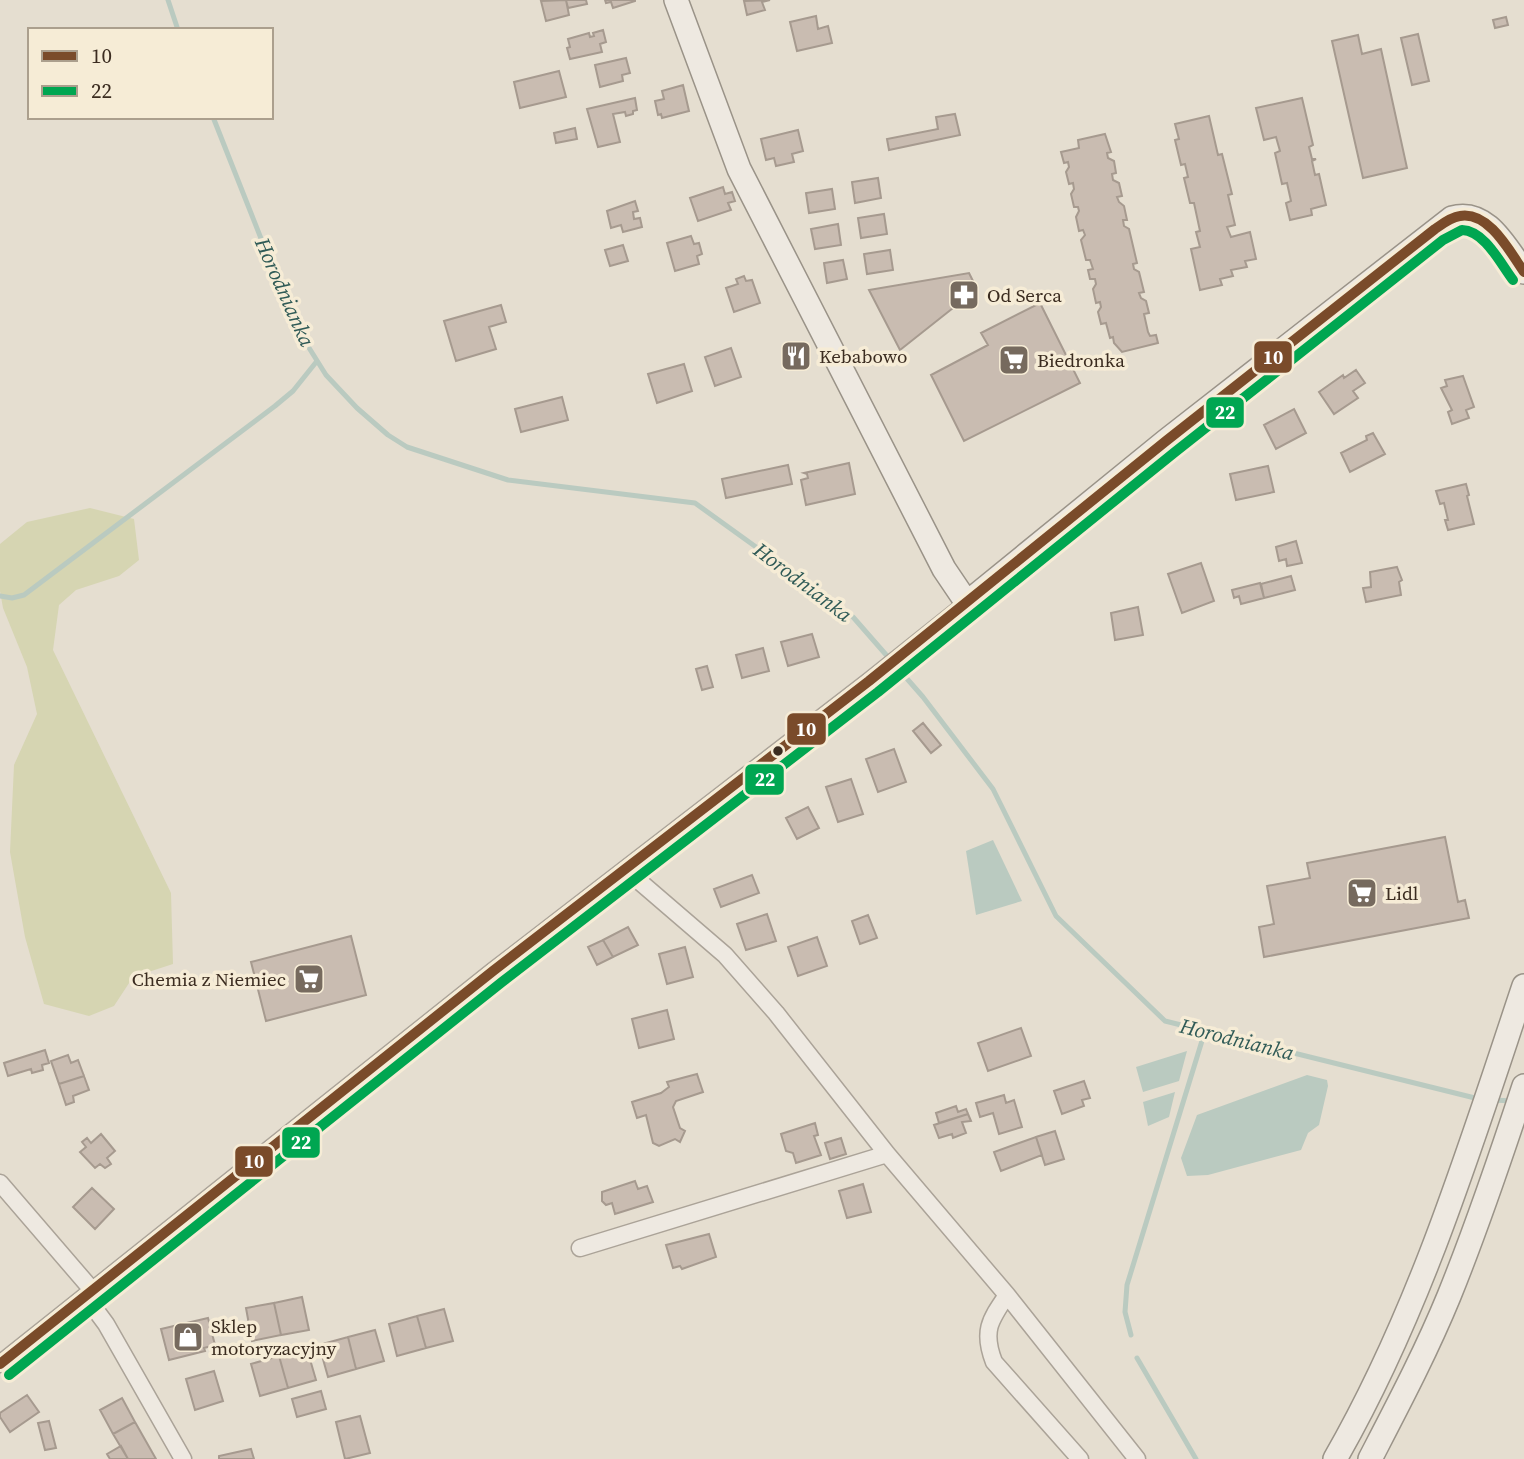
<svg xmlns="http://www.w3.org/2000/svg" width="1524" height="1459" viewBox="0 0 1524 1459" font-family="'Source Serif 4',serif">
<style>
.green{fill:#d6d5b2}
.water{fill:#bacac0}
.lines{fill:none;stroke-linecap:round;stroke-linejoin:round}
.stream{stroke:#bacac0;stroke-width:5}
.building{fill:#c9bcb1;stroke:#a69a8f;stroke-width:2}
.street-casing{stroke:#aba398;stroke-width:19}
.secondary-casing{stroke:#9a9388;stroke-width:26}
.street{stroke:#eee9e1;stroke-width:16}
.secondary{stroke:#eee9e1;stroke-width:23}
.bus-1-casing{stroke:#f6ecd6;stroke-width:16}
.bus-2-casing{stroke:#f6ecd6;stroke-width:16}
.bus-1{stroke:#7a4b2a;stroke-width:10}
.bus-2{stroke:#00a651;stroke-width:10}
.bus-dot{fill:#3b2c20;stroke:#f6ecd6;stroke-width:2.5}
.labels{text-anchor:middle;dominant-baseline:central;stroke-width:7;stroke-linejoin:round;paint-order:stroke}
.poi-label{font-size:19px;fill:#3b2c20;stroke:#f6ecd6;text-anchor:start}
.water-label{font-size:21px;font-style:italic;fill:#2f5a56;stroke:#f6ecd6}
.line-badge{stroke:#f6ecd6;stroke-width:2.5}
.badge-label{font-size:19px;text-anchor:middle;font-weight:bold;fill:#fff}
</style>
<rect width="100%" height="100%" fill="#e5ded0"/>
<path class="green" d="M90,508L134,519L139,560L119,576L76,590L59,605L53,650L171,893L173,964L133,977L114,1006L89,1016L44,1004L25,937L10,852L14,765L37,714L27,667L3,608L0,591V544L27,522Z"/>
<path class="water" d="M993,840L1022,901L976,915L966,851Z
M1187,1051L1179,1081L1143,1092L1136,1067Z
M1307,1075L1327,1080L1328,1086L1319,1125L1308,1133L1301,1150L1208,1175L1187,1176L1181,1158L1197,1115Z
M1175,1092L1169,1117L1148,1126L1143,1102Z"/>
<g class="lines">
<path class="stream" d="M168,0L178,30
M213,117L296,327L326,375L357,408L388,435L407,447L508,480L695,503L853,617L923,697L993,789L1056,916L1165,1021L1479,1099
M0,596L12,598L24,595L275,406L293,391L317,361
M1492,1100L1514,1101
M1131,1335L1125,1312L1127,1285L1205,1031
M1137,1358L1196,1459"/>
</g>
<path class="building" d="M566,0L569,15L546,21L541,1Z
M566,0H586L587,4L568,8Z
M605,0H635V1L613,8L611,2L606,3Z
M770,0L762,2L765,10L747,15L744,1Z
M816,16L818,29L828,26L832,43L797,51L790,22Z
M1506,17L1508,25L1495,28L1493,20Z
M603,30L606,42L600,44L602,52L570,59L567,48L570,47L568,39L589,33L590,37L594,36L593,33Z
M1418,34L1429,81L1412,85L1401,38Z
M1358,35L1362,54L1381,49L1407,168L1363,178L1332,41Z
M626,58L630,73L622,75L623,81L600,87L595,65Z
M559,71L566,97L520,108L514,82Z
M683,85L689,111L662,118L661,114L658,115L655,101L664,99L662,91Z
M635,98L637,110L633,111V114L626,116L625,112L613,114L620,142L598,147L587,109Z
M1302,98L1313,145L1309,147L1312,159H1316L1312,161L1315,175L1319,174L1326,205L1311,209L1312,215L1290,220L1286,203L1291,201L1287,183L1282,184L1275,153L1280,151L1276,137L1264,140L1256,108Z
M955,114L960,135L889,150L887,139L938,129L936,117Z
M1209,116L1218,155L1222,154L1232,194L1228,195L1235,225L1227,227L1231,237L1250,232L1256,259L1245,261L1247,267L1231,270L1233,276L1220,279L1222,285L1200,290L1191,249L1200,247L1196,232L1200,231L1194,203H1190L1184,178L1188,177L1185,164L1181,165L1175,140L1179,139L1175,124Z
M575,128L577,139L556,143L554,133Z
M798,130L803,151L792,154L794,162L776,166L774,158L766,160L761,139Z
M1105,134L1111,152L1107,153L1108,158L1114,161L1116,173L1112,174L1113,180L1119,183L1122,196L1117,197L1119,202L1124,206L1127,220H1123L1124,226L1129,229L1137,263L1133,264L1134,269L1139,272L1144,292L1139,293L1141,298L1146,301L1149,313L1144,314L1148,332L1150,336L1156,335L1158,343L1122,352L1114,343L1113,337L1110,338L1106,323L1101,324L1098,312L1101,307L1100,302L1096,303L1093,289L1096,284L1095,279H1090L1088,270L1093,269L1090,260H1086L1081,240L1085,235L1083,230L1079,231L1076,217L1079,211L1078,207H1074L1071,194L1074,189L1073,183L1069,184L1066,172L1069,167L1068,162L1064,163L1061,152L1079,148L1078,140Z
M878,178L881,198L855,203L852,182Z
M723,187L725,194L732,192L735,201L728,203L731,210L698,221L690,198Z
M832,189L835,209L809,213L806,193Z
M635,201L638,211L633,212L634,219L640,218L642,227L623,232L621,225L611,228L607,211Z
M884,214L887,234L861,238L858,218Z
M838,224L841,245L815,249L811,229Z
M691,236L694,244L699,243L702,254L697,256L699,264L675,271L667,243Z
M623,245L628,261L610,266L605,250Z
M890,250L893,270L867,274L864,254Z
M843,260L847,279L827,283L824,263Z
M969,273L977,289L900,350L869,290Z
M744,276L746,281L752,280L760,303L734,312L726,288L738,284L736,279Z
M1040,303L1080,383L964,441L931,375L988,345L981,333Z
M501,305L506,322L489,327L496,349L456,361L444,321Z
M731,348L741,377L715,386L705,357Z
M797,348L803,362L794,365L789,351Z
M684,364L692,391L657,403L648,374Z
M1356,370L1365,383L1353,391L1358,398L1334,414L1319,392L1343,375L1344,378Z
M1463,376L1474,407L1466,410L1469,418L1452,424L1448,412L1452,410L1441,388L1447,386L1445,380Z
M562,397L568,420L521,432L515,409Z
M1294,409L1306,433L1276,449L1264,425Z
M1373,433L1385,454L1350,472L1341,453L1367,440L1366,436Z
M849,463L855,494L806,505L801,480L808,478L807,474L804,473Z
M788,465L792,484L726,498L722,479Z
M1268,466L1274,492L1236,500L1230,474Z
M1466,484L1469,495L1467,496L1474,524L1448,530L1445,520H1448L1444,503L1440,504L1436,491Z
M1296,541L1302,563L1287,566L1286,559L1279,561L1276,547Z
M1201,563L1214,601L1182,613L1168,574Z
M1397,567L1402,580L1399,582L1401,595L1366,602L1363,588L1371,587L1370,572Z
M1291,576L1295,590L1264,598L1261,584Z
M1260,583L1264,598L1241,604L1239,596L1234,598L1232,590Z
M1138,607L1143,635L1115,640L1111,613Z
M812,634L819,657L788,666L781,642Z
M763,648L769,671L742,678L736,655Z
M707,666L713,687L702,690L696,669Z
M923,723L941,745L931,753L913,731Z
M894,749L906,782L878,792L866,759Z
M851,779L863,814L838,822L826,787Z
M808,807L819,828L797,839L786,818Z
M1445,837L1458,902L1465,900L1469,918L1264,957L1259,927L1274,924L1267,886L1310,878L1307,863Z
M752,875L759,893L721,907L714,889Z
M767,914L776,941L746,950L737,924Z
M868,915L877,938L860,944L852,921Z
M628,927L638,945L613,957L603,940Z
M351,936L366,995L266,1021L251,962Z
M817,937L827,966L798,976L788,947Z
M603,940L613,957L597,965L588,947Z
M685,947L693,977L667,984L659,954Z
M667,1010L674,1039L639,1048L632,1019Z
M1021,1028L1031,1056L988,1071L978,1043Z
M45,1050L49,1063L42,1065L43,1070L32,1073L31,1069L8,1076L4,1063Z
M68,1055L71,1063L78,1060L84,1076L59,1084L51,1061Z
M697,1074L703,1092L676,1101L673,1107L680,1128L685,1131L680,1142L675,1139L659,1146L653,1143L646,1115L637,1118L632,1102L661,1093L669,1087L667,1082Z
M84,1076L89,1090L73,1096L74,1102L66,1105L59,1084Z
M1084,1081L1090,1098L1082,1100L1084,1106L1062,1114L1054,1091Z
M1004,1095L1006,1103L1014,1100L1022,1127L999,1134L993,1113L980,1117L976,1103Z
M956,1106L958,1112L966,1109L968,1114L939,1123L936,1113Z
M968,1114L971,1121L962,1122L966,1133L953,1138L952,1134L939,1138L934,1125Z
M815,1123L818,1135L814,1136L821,1155L796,1163L793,1153L786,1151L781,1134Z
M1055,1131L1064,1159L1045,1165L1036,1137Z
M101,1134L115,1151L107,1158L111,1164L105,1168L100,1164L95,1168L80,1152L86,1147L82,1142L87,1138L91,1143Z
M1036,1137L1042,1155L1001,1171L994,1152Z
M841,1138L846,1154L830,1159L825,1143Z
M635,1181L638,1189L647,1186L653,1202L615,1214L612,1203L606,1205L602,1201V1192Z
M863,1184L871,1212L847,1218L839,1191Z
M92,1188L114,1209L95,1229L73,1207Z
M709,1234L716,1257L682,1269L680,1266L673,1268L666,1245Z
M302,1297L309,1330L281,1335L274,1303Z
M274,1303L281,1335L252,1341L246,1308Z
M444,1309L453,1341L426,1348L417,1316Z
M417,1316L426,1348L397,1356L389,1324Z
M208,1318L215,1345L204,1348L205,1351L169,1360L161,1329Z
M375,1330L384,1361L356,1369L348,1337Z
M348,1337L356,1369L328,1377L319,1345Z
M307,1349L316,1380L288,1388L279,1356Z
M279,1356L288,1388L260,1396L251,1364Z
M214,1371L223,1401L195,1410L186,1379Z
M321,1391L326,1409L297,1417L292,1399Z
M27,1395L39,1412L10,1432L0,1417V1413Z
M122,1398L135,1422L113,1434L100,1410Z
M360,1416L370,1453L345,1459L336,1422Z
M49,1421L56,1448L45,1450L38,1423Z
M135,1422L156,1459H128L113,1434Z
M121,1446L128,1459H110L107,1454Z
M251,1449L254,1459H219V1456Z"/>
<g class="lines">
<g class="street-casing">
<path id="street" d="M625,869L725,955L776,1013L887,1154L1007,1295C990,1320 982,1331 994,1362L1080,1459
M0,1183L93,1291
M580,1248L887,1154
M1007,1295L1137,1459
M86,1297L106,1324L183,1459
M0,1364L493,971L869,681L967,603"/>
</g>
<g class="secondary-casing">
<path id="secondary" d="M676,0L739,169L944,569L967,603L1166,441L1452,218C1487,208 1506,248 1524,272
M1335,1459C1420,1311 1470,1147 1524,986
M1370,1459C1398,1405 1426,1352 1449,1296C1477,1227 1501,1156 1524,1086"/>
</g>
<use href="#street" class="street"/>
<use href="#secondary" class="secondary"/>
<g class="bus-1-casing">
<path id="bus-1" d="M0,1364L493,971L869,681L1166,441L1435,229C1442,224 1451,217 1460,216C1489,211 1510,252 1524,272"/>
</g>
<g class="bus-2-casing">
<path id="bus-2" d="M9,1375L502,982L878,692L1175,452L1443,240L1462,230C1485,231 1500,263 1513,280"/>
</g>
<use href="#bus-1" class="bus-1"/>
<use href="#bus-2" class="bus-2"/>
</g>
<defs>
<g id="pharmacy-square" transform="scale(1.575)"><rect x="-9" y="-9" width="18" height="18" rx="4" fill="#766a5e" stroke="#f6ecd6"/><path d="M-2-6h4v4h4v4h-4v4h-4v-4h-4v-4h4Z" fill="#fff"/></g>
<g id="restaurant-square" transform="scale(1.575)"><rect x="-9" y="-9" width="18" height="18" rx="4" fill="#766a5e" stroke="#f6ecd6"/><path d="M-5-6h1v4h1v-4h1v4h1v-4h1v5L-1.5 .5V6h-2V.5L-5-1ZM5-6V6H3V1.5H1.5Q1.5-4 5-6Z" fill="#fff"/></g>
<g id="supermarket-square" transform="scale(1.575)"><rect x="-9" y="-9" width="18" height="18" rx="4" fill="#766a5e" stroke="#f6ecd6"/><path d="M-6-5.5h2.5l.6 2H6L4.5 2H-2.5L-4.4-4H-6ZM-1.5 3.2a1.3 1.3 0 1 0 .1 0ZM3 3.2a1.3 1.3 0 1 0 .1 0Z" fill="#fff"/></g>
<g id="shop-square" transform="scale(1.575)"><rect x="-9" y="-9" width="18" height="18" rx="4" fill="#766a5e" stroke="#f6ecd6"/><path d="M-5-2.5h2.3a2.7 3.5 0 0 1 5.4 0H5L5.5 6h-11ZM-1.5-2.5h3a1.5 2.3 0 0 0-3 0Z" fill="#fff"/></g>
</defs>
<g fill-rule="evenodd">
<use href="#pharmacy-square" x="964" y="295"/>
<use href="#restaurant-square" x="796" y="356"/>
<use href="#supermarket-square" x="1014" y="360"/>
<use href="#supermarket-square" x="1362" y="893"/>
<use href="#supermarket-square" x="309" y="979"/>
<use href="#shop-square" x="188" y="1337"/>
</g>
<circle class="bus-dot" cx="778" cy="751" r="6"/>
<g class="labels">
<g class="poi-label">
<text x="987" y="295">Od Serca</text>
<text x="819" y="356">Kebabowo</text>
<text x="1037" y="360">Biedronka</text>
<text x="1385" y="893">Lidl</text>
<text x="286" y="979" text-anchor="end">Chemia z Niemiec</text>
<text x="211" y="1326">Sklep<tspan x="211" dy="22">motoryzacyjny</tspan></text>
</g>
<g class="water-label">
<text transform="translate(285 292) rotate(66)">Horodnianka</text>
<text transform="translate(803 582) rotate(37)">Horodnianka</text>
<text transform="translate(1237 1039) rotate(14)">Horodnianka</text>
</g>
</g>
<g class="line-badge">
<rect x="1253" y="340" width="40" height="34" rx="7" fill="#7a4b2a"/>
<rect x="1205" y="396" width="40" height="33" rx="7" fill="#00a651"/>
<rect x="786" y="712" width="41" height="34" rx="7" fill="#7a4b2a"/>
<rect x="744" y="763" width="41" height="33" rx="7" fill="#00a651"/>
<rect x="281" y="1126" width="40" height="33" rx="7" fill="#00a651"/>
<rect x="234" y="1145" width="40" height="33" rx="7" fill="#7a4b2a"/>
</g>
<g class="badge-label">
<text x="1273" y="364">10</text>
<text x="1225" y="419">22</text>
<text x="806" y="736">10</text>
<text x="765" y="786">22</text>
<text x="301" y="1149">22</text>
<text x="254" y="1168">10</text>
</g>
<rect x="28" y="28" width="245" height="91" fill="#f6ecd6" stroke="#ab9f8d" stroke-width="2"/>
<rect x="42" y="51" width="35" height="10" fill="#7a4b2a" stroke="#ab9f8d" stroke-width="2"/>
<text x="91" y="63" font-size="21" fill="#3b2c20">10</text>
<rect x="42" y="86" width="35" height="10" fill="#00a651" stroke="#ab9f8d" stroke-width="2"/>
<text x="91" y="98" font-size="21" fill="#3b2c20">22</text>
</svg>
